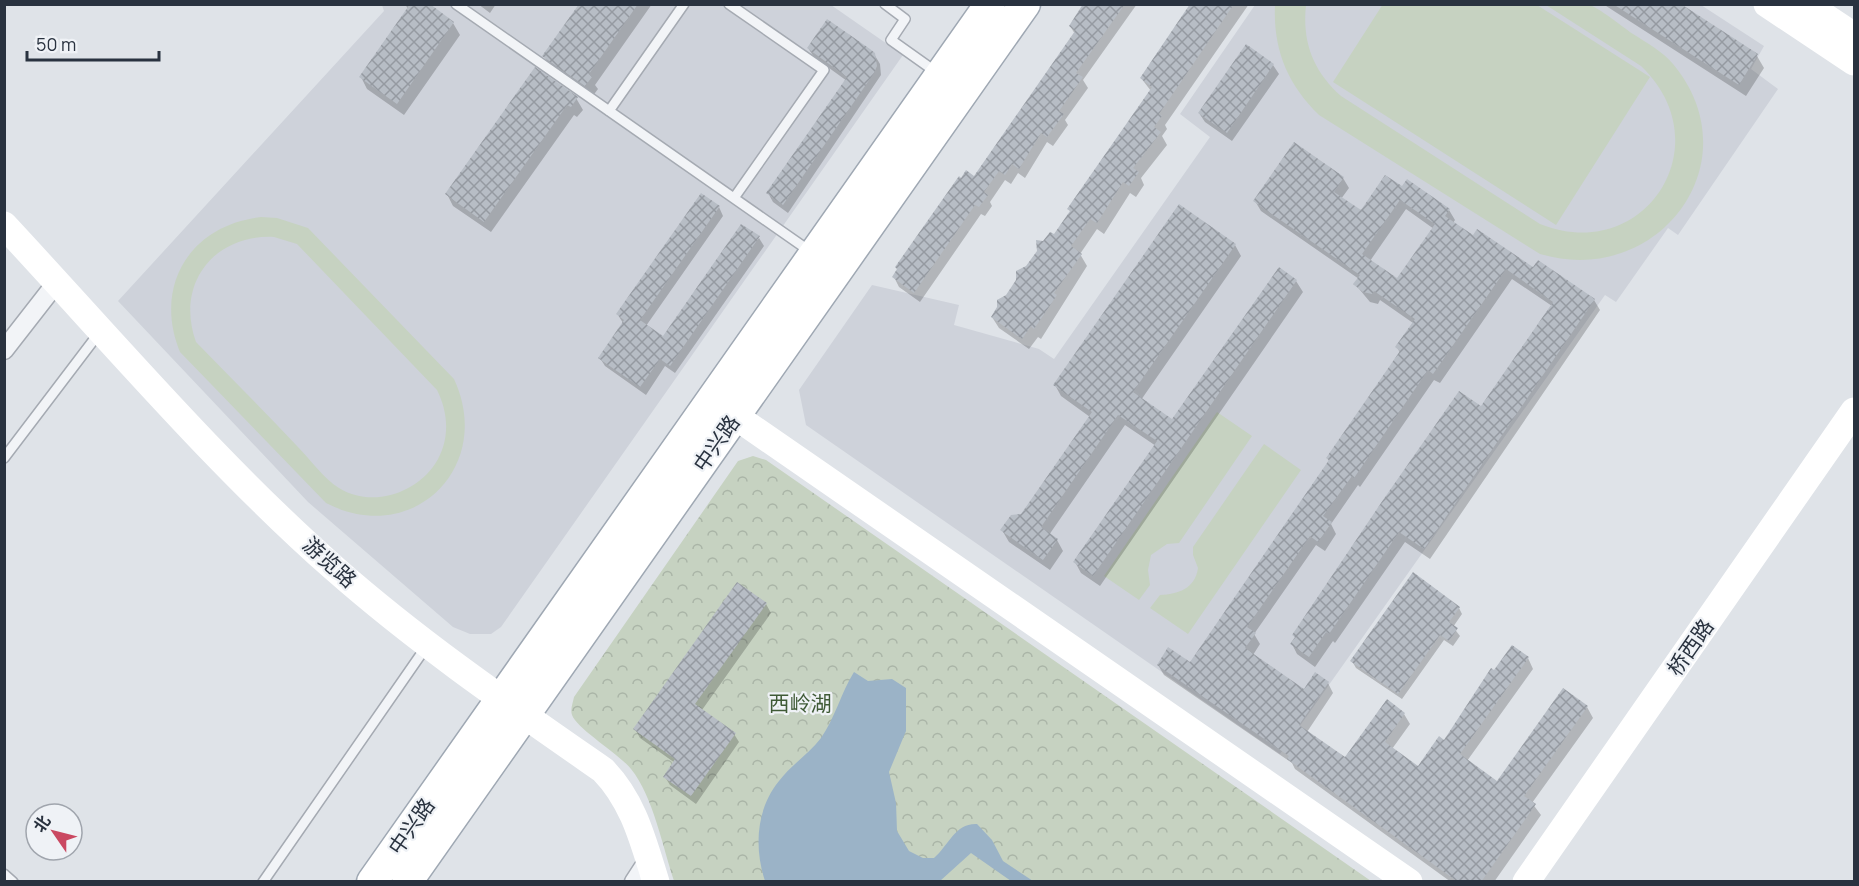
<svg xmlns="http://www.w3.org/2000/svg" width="1859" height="886" viewBox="0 0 1859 886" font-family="Manrope,'Noto Sans SC',sans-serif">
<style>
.built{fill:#ced2da}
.grass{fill:#c6d2c1;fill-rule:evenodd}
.park{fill:url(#park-crowns)}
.water{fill:#9bb3c7}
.shadow{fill:#0003;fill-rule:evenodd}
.building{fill:url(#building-cross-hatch);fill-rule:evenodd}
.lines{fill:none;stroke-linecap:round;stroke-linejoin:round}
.lane-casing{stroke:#a5aab2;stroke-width:12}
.street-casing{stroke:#a5aab2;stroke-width:21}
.primary-casing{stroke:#9fa8b3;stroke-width:33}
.lane{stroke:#f2f4f7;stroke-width:9}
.street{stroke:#f2f4f7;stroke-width:18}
.secondary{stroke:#fff;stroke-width:27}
.primary{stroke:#fff;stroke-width:30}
.labels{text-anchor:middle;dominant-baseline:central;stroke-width:4.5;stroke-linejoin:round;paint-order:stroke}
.street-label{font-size:21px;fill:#29323f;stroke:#eff2f6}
.park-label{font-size:21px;fill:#3f5a36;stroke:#eff2f6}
</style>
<defs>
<pattern id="park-crowns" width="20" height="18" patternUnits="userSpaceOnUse" patternTransform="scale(1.5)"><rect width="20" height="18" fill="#c6d2c1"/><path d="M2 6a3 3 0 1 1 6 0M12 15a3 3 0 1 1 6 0" fill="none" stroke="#aab5a7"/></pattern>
<pattern id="building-cross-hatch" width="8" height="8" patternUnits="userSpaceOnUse" patternTransform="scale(1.5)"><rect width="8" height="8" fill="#b7bdc5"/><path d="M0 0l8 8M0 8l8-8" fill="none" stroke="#959aa1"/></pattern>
</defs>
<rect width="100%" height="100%" fill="#dfe3e8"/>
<path class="built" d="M382,5H831L903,55L501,627L491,634H470L453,627L308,502L118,301L384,11Z
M1255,5H1701L1764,46L1751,69L1778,89L1678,235L1668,228L1616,302L1605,295L1280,754L806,425L799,390L872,285L959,305L954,325L1039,349L1054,359L1210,137L1180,114Z"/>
<path class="grass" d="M1383,4L1537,5L1650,77L1556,225L1333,82Z
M1275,5H1306C1302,42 1313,71 1341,96L1540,224C1645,266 1723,144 1641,66L1546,5C1558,4 1576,1 1587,4C1600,8 1621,26 1633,34C1647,43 1662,51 1673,64C1754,161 1659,289 1540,254L1319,115C1287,84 1273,49 1275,5Z
M261,217L277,218L308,228L454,379C495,467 412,548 326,503L180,352C153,286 190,225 261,217ZM274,237L297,244L437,390C449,414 450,441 435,464C415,494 371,508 339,488C324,479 310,459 297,446C264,411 230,377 196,342C175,284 214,234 274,237Z
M1217,412L1252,436L1179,543L1167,544L1151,555L1148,570L1150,585L1139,600L1104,576Z
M1264,444L1301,470L1188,634L1150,608L1160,595C1178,594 1195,589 1198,568L1193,555V547Z"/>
<path class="park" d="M753,456L766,460L1371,881H674C663,848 653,796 631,769C618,753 577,729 572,715C570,710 573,702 574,697L738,461Z"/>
<path class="water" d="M854,672L868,681L892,679L906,688V731L889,772L896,803L897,831L909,851L923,858H934C949,845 955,823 977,824L992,840L1003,861L1033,881H1011L971,853L940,881H765C754,848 756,809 779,781C791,765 809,754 821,738C835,718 841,693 854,672Z"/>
<path class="shadow" d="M405,4H428L453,23L460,35L404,115L367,89L361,77L408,9Z
M478,4H496L490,13Z
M581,4H652L595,85L598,89L592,97L551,67L544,56Z
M1085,4H1137L1083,80L1088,88L1065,120L1068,125L1053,146L1047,142L1025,178L1018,173L1011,184L1005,180L990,202L992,206L985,216L981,214L920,302L899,287L894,277L962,180L975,178L1075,34L1070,26Z
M1192,4H1249L1165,125L1167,129L1162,136L1167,145L1141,178L1144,185L1136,197L1130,193L1104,234L1097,229L1080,254L1087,266L1041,339L1038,337L1029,349L999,328L992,317L1044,243L1054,236L1071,213L1069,209L1151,91L1141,78Z
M1603,4H1678L1757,56L1764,68L1746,96Z
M1246,46L1273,65L1279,74L1232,141L1205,122L1199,113Z
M808,48L874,54L880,64L881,75L788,213L773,202L768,193L847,81L814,57Z
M535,69L576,98L583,110L577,117L574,115L491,232L453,206L447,194Z
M1343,178L1349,188L1341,199L1361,212L1403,188L1449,210L1455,220L1453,223L1473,237L1594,300L1600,310L1430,559L1405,542L1335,643L1333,641L1315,667L1297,654L1292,644L1481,408L1552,306L1512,279L1440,383L1434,380L1360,487L1358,485L1331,524L1336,534L1325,551L1316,545L1254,634L1260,644L1253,655L1304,691L1328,683L1333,693L1307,732L1346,759L1404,714L1410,724L1392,749L1419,768L1445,742L1495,672L1528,658L1533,669L1467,761L1498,783L1564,691L1587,707L1593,718L1532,803L1541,815L1494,882H1451L1295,769L1292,763L1164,675L1158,665L1190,664L1330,462L1327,458L1400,353L1397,347L1413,323L1380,300L1378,304L1370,302L1355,284L1359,279L1261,211L1255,201ZM1406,209L1434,229L1398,280L1370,261Z
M719,207L723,216L646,326L663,338L759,238L764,246L675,373L665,366L646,395L605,366L600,358L623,323L618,315Z
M1235,245L1241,256L1141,400L1172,421L1296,281L1303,292L1100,586L1081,573L1075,562L1156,446L1125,425L1049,535L1057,540L1063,551L1050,570L1009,542L1002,530L1021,516L1090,417L1061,396L1055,385Z
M766,604L771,613L702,710L734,734L739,742L696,804L670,785L665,777L675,763L640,738L635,729Z
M1459,608L1462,614L1453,627L1460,636L1453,646L1444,640L1402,699L1356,668L1352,661Z"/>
<path class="building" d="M410,4H430L454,22L397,104L359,77Z
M579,4H638L589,74L592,77L585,86L542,56Z
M1083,4H1125L1076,73L1083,77L1059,111L1064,114L1047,137L1041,133L1019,169L1012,164L1005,175L999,171L984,192L988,195L979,207L975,205L914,293L892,277L897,269L895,267L959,176L961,178L966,170L974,176L1075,31L1069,26Z
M1190,4H1234L1159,114L1162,116L1154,127L1161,132L1133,168L1139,172L1129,186L1123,182L1097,223L1090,219L1071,246L1082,254L1054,293L1057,295L1034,329L1031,326L1022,339L991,317L997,307V300L1006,295L1016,280V271L1026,266L1037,251L1036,240L1043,241L1050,232L1054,234L1070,211L1067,209L1152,87L1140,78Z
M1613,4H1681L1758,54L1739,85Z
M827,19L870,49L875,53L877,66L874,73L783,205L766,193L847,77L807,48Z
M1246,44L1274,64L1227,133L1198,113Z
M535,67L578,97L571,107L567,105L484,222L445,194Z
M1294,142L1344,177L1334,192L1361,210L1385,175L1402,186L1407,179L1450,209L1445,216L1473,235L1477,229L1533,267L1538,260L1595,299L1424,549L1399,532L1329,634L1326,632L1309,657L1290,644L1295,637L1292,635L1383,500L1459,391L1481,406L1553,302L1506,269L1433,374L1428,370L1354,478L1352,476L1323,516L1332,522L1318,542L1310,536L1247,627L1256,633L1245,648L1304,689L1315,672L1329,682L1299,725L1345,757L1387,699L1405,713L1385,742L1418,766L1439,736L1444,740L1491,668L1494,670L1512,645L1529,657L1460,754L1497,781L1563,688L1588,706L1524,796L1536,804L1481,882H1458L1287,759L1289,756L1157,665L1168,647L1190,662L1329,460L1326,458L1400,351L1395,347L1415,319L1374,291L1372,294L1363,292L1353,284L1360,275L1253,201ZM1400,200L1435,224L1397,278L1362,254Z
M701,193L720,206L640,320L663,336L741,224L760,236L670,366L660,359L640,387L598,358L624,320L616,314Z
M1179,204L1236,244L1133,392L1172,419L1279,267L1297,280L1093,576L1073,562L1157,441L1118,415L1041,527L1058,539L1043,560L1000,530L1011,515L1021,514L1092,412L1053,385Z
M1413,572L1460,607L1449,622L1458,628L1449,641L1440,635L1398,694L1350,661Z
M737,582L767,603L695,704L736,733L691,796L663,777L675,759L633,729Z"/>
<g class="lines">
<g class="lane-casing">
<path id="lane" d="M456,4L811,252
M729,4L824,70L734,198
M885,4L905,19L891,40L936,72
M609,111L684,4
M4,458L99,333
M4,874L13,882
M263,882L426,647"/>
</g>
<g class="street-casing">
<path id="street" d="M4,350L57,282
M634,882L649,859"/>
</g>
<g class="primary-casing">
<path id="primary" d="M372,882L990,4
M407,882L1025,4"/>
</g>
<use href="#lane" class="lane"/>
<use href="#street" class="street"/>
<path class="secondary" d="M1767,4L1854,62
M1806,4L1854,36
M4,225C112,341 216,464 335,569C419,643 511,706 603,770C634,802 643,841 656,882
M735,416L1409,882
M1526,882L1854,411"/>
<use href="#primary" class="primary"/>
</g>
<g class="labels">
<g class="street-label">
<text transform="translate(716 443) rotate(-55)">中兴路</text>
<text transform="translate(330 562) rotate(42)">游览路</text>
<text transform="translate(1690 647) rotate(-55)">桥西路</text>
<text transform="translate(411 826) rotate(-55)">中兴路</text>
</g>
<g class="park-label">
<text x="800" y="703">西岭湖</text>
</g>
</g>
<rect width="1859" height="886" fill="none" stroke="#29323f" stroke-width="12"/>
<g transform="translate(54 832) rotate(305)"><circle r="28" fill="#eff2f6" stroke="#a0a5ad" stroke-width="1.5"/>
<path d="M0-4.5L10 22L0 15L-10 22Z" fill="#ca4861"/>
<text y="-9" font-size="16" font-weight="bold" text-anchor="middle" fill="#29323f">北</text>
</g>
<path d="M27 51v9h132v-9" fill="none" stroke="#29323f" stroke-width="3"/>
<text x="36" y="51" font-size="18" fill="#29323f" stroke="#eff2f6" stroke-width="4.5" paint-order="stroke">50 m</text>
</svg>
